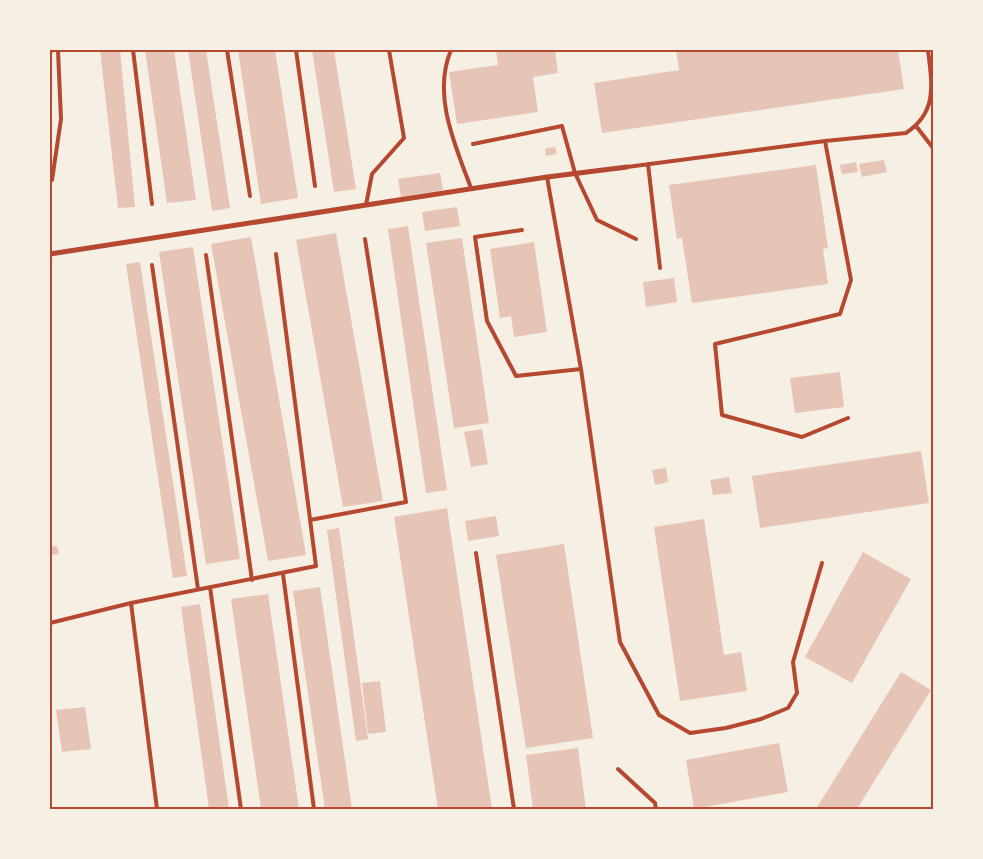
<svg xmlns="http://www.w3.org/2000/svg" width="983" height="859" viewBox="0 0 983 859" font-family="'PT Serif',serif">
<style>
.building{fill:#e6c5b7}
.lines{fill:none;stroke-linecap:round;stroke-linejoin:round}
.service{stroke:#b5482f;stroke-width:4}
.minor{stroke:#b5482f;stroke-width:5}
.neatline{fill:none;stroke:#b5482f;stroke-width:2}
</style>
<rect width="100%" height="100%" fill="#f6efe4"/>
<path class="building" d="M100,50H120L135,207L118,208Z
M145,50H174L196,200L167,203Z
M188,50H206L230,208L212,211Z
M238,50H275L298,198L261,204Z
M312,50H334L356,189L334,192Z
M496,50H555L558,73L533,77L538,112L457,124L449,72L498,65Z
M676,50H815V52L898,50L904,89L602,133L594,83L679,70Z
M555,147L557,154L546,156L545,149Z
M884,160L887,172L862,177L859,164Z
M856,162L858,172L842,174L840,165Z
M816,165L828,248L823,249L828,284L692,303L682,238L677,239L669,185Z
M440,173L443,190L401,197L398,179Z
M457,207L460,226L425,231L422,212Z
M408,226L447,490L426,493L388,229Z
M336,233L383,501L343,507L296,240Z
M251,237L306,555L268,561L211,244Z
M462,238L489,423L454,428L426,243Z
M534,242L547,332L514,337L511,316L500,318L490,249Z
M193,247L240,559L206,564L159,252Z
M140,262L187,576L173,578L126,264Z
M674,278L677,302L646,307L643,282Z
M840,372L844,407L795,413L790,378Z
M482,429L488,464L471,467L464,432Z
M921,451L929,503L760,528L752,476Z
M666,468L668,482L655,485L652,470Z
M729,477L732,493L713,495L710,480Z
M447,508L492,809H438L394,517Z
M496,516L499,536L468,541L465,521Z
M704,519L724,655L741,652L747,691L680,701L654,527Z
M339,528L368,739L356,741L327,530Z
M564,544L593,738L526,748L496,555Z
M57,546L59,554L50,555V547Z
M863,552L911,579L852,683L805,657Z
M320,587L352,809H325L293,591Z
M268,594L299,809H261L231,599Z
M200,604L229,809H209L181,607Z
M901,672L931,690L857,809H816Z
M380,681L386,732L368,734L362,683Z
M85,707L91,749L62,752L56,710Z
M779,743L788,792L694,809L686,760Z
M578,748L586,809H533L526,755Z"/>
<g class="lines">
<path class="service" d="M133,50L152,204
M227,50L250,196
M296,50L315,186
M451,50C432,95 455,145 471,188
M50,51L54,50
M916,126L933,148
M825,141L851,280L840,314L715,344L722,415L802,437L848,418
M473,144L562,126L575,173L597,220L636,239
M648,164L660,268
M627,167L825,141L906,133C938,112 932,84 928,50
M50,181L52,180L61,119L58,50
M366,205L372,174L404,138L389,50
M522,230L475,237L487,321L516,376L581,369L547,177
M206,255L252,580
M152,265L198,589
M581,369L620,642L659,715L690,733L726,728L761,719L788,708L797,693L793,662L822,563
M310,520L406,502L365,239
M476,553L514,809
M283,574L314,809
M210,587L241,809
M131,603L157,809
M50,623L131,603L316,566L276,254
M618,769L655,803L656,809"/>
<path class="minor" d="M50,254L547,177L627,167"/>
</g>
<rect width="983" height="859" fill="none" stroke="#f6efe4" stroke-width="102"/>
<rect x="51" y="51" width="881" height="757" class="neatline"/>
</svg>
